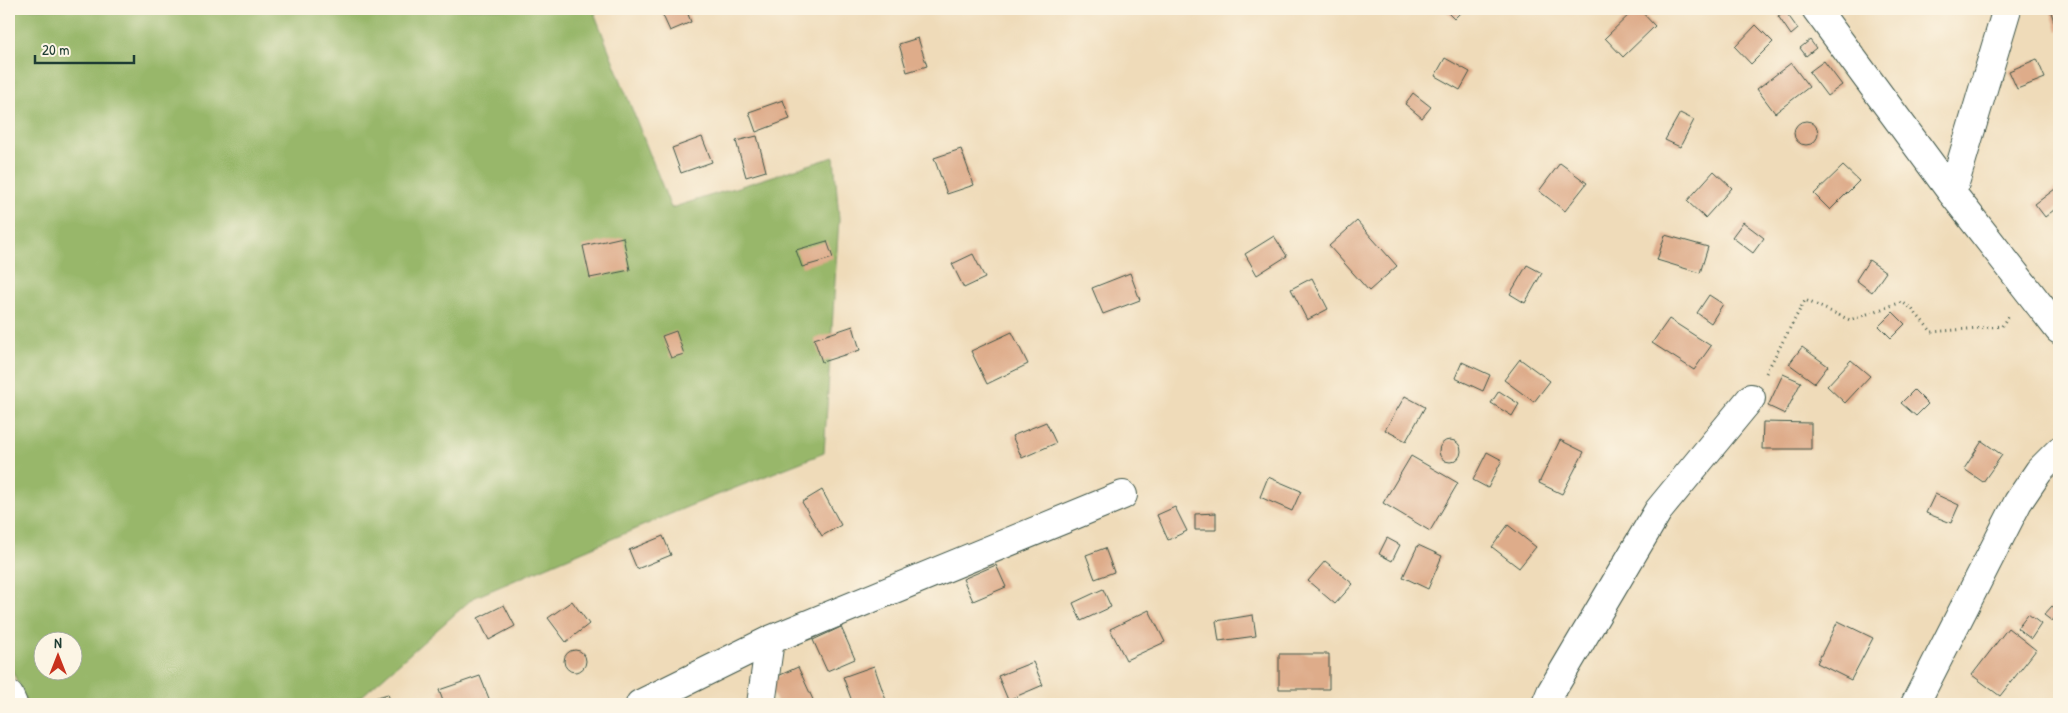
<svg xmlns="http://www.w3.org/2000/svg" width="2068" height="713" viewBox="0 0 2068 713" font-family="'Patrick Hand',sans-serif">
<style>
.forest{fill:#98b76a;stroke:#5c7a4f;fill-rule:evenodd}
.building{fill:#deac8a}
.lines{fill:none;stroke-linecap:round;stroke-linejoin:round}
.minor-casing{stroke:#3e5548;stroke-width:30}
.major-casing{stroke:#3e5548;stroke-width:30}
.path{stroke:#3e5548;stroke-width:3;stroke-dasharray:1 4;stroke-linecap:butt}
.minor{stroke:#fff;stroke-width:28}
.major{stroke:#fff;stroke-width:28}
</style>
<rect width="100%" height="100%" fill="#fcf5e5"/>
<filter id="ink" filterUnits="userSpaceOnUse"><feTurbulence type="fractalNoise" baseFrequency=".02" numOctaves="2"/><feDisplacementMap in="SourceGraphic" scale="10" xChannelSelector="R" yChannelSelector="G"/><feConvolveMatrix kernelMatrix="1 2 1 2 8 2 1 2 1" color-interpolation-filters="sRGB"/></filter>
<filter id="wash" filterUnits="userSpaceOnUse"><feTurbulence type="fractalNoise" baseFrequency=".0096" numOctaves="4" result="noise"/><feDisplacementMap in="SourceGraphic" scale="20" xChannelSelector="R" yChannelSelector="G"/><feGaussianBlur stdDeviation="1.12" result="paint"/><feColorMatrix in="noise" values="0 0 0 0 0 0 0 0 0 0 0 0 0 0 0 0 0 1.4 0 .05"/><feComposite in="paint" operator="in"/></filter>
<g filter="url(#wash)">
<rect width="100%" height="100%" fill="#efdbb9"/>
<path class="forest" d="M9,9H597L595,15L671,208L834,157L839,219L824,453L687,507L473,598L362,696L343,704H27L9,663ZM42,640H72V670H42Z"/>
<g id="blocks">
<path class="building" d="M660,9H686L691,22L670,31Z
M1444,9H1464L1454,19Z
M1635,9H1639L1655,26L1623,57L1605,38Z
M2050,9H2059V31H2057Z
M1785,11L1798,29L1791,35L1778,16Z
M1756,25L1773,42L1751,64L1735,47Z
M918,38L927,66L907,72L899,44Z
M1810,40L1816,48L1806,56L1800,48Z
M1445,58L1470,72L1460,90L1435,76Z
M2037,59L2045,78L2017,89L2009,71Z
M1824,61L1842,85L1827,96L1809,72Z
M1791,63L1809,87L1775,113L1757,89Z
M1413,93L1431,107L1422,118L1405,104Z
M783,100L790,119L756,132L749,112Z
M1680,113L1694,120L1680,147L1665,140Z
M1794 133a12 12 0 1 1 24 0a12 12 0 1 1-24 0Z
M757,136L766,171L746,177L736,141Z
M702,137L712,162L681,173L672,148Z
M961,149L974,185L947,194L934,158Z
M1560,163L1587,183L1565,211L1539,191Z
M1843,166L1859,181L1830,210L1814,194Z
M1714,171L1732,188L1705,218L1687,201Z
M2055,189L2059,195V206L2045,217L2035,204Z
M1357,221L1397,266L1369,291L1329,246Z
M1743,222L1764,238L1753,253L1732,237Z
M1665,235L1708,247L1700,273L1657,260Z
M1274,236L1287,256L1257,275L1245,254Z
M623,237L630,270L590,278L583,246Z
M827,241L833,258L802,267L796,250Z
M973,254L985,278L964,288L952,264Z
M1869,260L1886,272L1872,292L1856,280Z
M1527,265L1542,273L1525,303L1510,294Z
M1130,273L1140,300L1103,314L1092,288Z
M1312,278L1328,309L1307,320L1291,289Z
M1709,295L1723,304L1711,323L1697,313Z
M1893,312L1905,324L1891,338L1879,326Z
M1669,319L1711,346L1694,370L1652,343Z
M853,326L860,350L822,362L814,339Z
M676,331L684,354L671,358L662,336Z
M1012,332L1028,364L987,384L971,351Z
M1802,347L1828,366L1815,383L1789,364Z
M1520,359L1550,381L1534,402L1504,380Z
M1851,360L1870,376L1845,403L1827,386Z
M1462,362L1490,375L1483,391L1455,378Z
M1783,374L1801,382L1785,414L1768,406Z
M1914,390L1928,404L1916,416L1901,403Z
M1499,391L1519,404L1512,416L1491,403Z
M1405,396L1425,407L1406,441L1385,430Z
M1046,422L1056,443L1022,458L1012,436Z
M1763,422L1811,423V449H1762Z
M1560,440L1584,452L1562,494L1539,483Z
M1439 451a11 11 0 1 1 22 0a11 11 0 1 1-22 0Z
M1982,441L2002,455L1983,482L1964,469Z
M1487,452L1502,460L1488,488L1473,480Z
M1411,456L1458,483L1430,531L1383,503Z
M1268,477L1301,491L1292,511L1260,497Z
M822,490L841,525L822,536L802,502Z
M1935,494L1959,505L1951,523L1926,513Z
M1175,507L1187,531L1168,540L1157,515Z
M1216,513V530H1195V514Z
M1508,525L1536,547L1519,568L1492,547Z
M663,536L671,555L637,569L629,550Z
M1387,538L1400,545L1392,561L1379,554Z
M1418,545L1442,556L1428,589L1403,577Z
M1105,548L1114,572L1095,579L1086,555Z
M1325,561L1353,584L1335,604L1308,581Z
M996,565L1006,587L973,601L963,579Z
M1103,589L1111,607L1081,621L1073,603Z
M572,601L589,624L566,642L548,618Z
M504,605L515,626L489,640L478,618Z
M2052,606L2059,612L2052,621L2044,615Z
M1149,610L1165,642L1126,660L1110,629Z
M2028,614L2041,624L2031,639L2017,628Z
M1253,615L1256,636L1219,641L1216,621Z
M1838,621L1873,638L1851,680L1817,663Z
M841,627L855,659L827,671L813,640Z
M2008,628L2036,650L2000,696L1972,675Z
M564 661a11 11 0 1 1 22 0a11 11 0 1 1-22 0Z
M1279,654H1329V689H1279Z
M1033,662L1043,685L1008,700L998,676Z
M874,666L887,703L853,704L843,677Z
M798,667L815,704H778L767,681Z
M480,676L490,701L480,704H444L439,690Z
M388,694L391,704H361L360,702Z"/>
</g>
</g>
<g filter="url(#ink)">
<use href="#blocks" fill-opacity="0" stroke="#3e5548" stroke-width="1"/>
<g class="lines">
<g class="minor-casing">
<path id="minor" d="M1816,9L1952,193L2059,330
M1952,193L2007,9
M640,704L770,640L1123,495
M761,704L770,640
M1546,704L1551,692L1658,511L1751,398
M1915,704L2018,502L2039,471L2059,451"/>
</g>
<g class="major-casing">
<path id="major" d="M9,695L13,704"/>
</g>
<path class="path" d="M1766,373L1805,300L1850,320L1902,302L1911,308L1932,332L2002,326L2008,316"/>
<use href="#minor" class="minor"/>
<use href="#major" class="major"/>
</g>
</g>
<rect width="2068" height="713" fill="none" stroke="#fcf5e5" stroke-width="30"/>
<g transform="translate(58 656)"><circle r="24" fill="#fcf5e5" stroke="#a4ab9e"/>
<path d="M0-4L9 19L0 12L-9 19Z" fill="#c8321e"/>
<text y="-8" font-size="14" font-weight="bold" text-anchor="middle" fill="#1f3d34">N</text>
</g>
<path d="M35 55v8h99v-8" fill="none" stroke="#1f3d34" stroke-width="2.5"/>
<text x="42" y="55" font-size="15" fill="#1f3d34" stroke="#fcf5e5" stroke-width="4" paint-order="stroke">20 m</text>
</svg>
